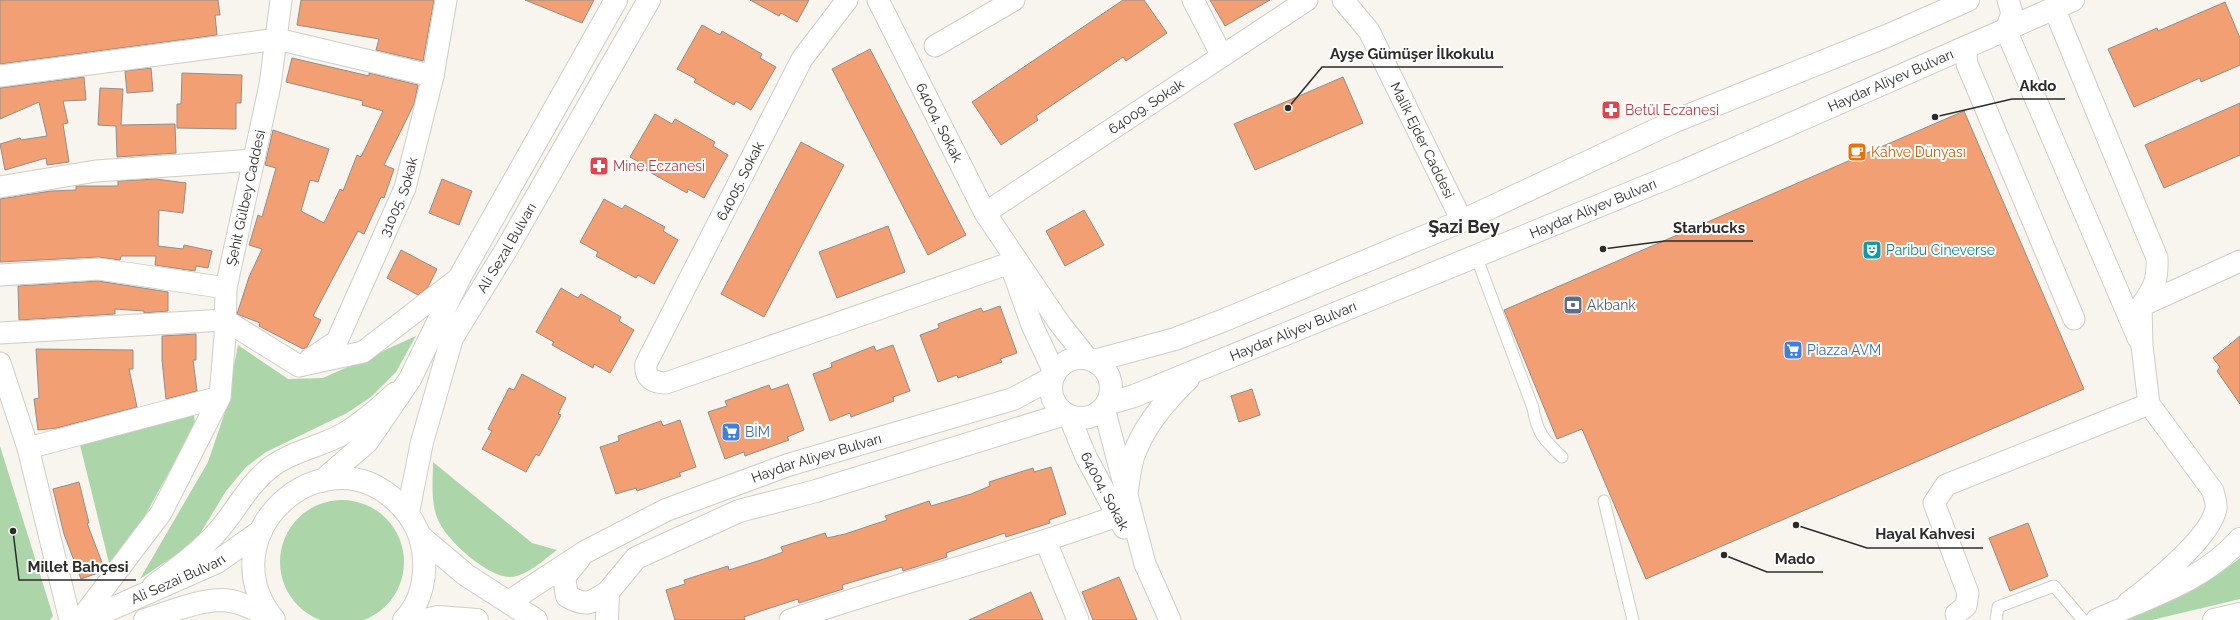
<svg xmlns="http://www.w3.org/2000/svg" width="2240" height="620" viewBox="0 0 2240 620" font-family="Raleway,sans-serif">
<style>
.green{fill:#acd6a9}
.building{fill:#f39f74;stroke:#938d89}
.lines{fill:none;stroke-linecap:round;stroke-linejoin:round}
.lane-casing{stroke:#d0cdc7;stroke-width:13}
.street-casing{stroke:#d0cdc7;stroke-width:23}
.secondary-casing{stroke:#d0cdc7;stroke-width:24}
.highway-casing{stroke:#d0cdc7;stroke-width:24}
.lane{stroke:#fff;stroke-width:11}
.street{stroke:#fff;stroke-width:21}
.secondary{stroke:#fff;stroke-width:22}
.highway{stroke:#fff;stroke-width:22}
.labels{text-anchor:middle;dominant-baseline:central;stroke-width:4;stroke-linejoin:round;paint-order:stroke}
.street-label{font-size:14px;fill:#2d2b29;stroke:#fff}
.health-label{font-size:14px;fill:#be3a42;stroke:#fff;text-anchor:start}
.food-label{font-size:14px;fill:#c56008;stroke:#fff;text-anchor:start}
.culture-label{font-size:14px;fill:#0d838f;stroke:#fff;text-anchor:start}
.service-label{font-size:14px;fill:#4e5e75;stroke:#fff;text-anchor:start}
.shop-label{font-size:14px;fill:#366cbe;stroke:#fff;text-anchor:start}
.district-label{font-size:18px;font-weight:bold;fill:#2d2b29;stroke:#fff}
.leader{fill:none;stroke:#2d2b29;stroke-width:1.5}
.callout-dot{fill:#2d2b29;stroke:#fff;stroke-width:1.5}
.callout-label{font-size:15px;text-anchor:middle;font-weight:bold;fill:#2d2b29;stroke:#fff;stroke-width:4;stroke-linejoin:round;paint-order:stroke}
</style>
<rect width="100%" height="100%" fill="#f8f5ee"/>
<path class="green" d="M416,336L396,372L371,397L347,413L266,452L246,467L226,491L195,542L140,579L208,462L225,412L238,345L288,379L323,378Z
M194,413L195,425L141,523L110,567L79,441Z
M0,446L53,616L50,620H0Z
M433,462L532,543L557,550C543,560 528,576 510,577C487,577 448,541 439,522C430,504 433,481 433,462Z
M280 562a62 62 0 1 1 124 0a62 62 0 1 1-124 0Z
M2240,558V599L2152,620H2121C2162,603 2206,586 2240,558Z"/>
<path class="building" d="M0,0H218L220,15H215L217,35L0,64Z
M301,0H434L423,61L376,50L379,39L297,25Z
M525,0H594L582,23Z
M750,0H809L797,22L781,13L779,16Z
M1123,0H1144L1167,33L1126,61L1123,57L1036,116L1038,120L1001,145L972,102Z
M1210,0H1270L1225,26Z
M2225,2L2240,38V65L2201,82L2200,78L2134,107L2108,49L2157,28L2158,31Z
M702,25L720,35L722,31L762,54L760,58L776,67L751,110L736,101L734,105L694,82L696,79L677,69Z
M870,49L966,235L928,255L832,69Z
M292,58L369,76V73L418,85L414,104L384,165L394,169L384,198L381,197L364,234L358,231L334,276L313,316L321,320L307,347L303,349L259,326L260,323L237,314L249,277L262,249L249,245L258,215L262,217L276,168L265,165L273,130L329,149L318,182L310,180L301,211L324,223L340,189L343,191L357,155L361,157L383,111L362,105L363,101L286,82Z
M151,68L153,91L127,93L125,71Z
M182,73L242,75L241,103H236V129L177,128V104H181Z
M84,77L86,100L63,101L68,123L63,124L69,162L47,165L46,158L5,170L0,144L20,138L21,140L47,136L39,102L0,119V88Z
M1343,77L1363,123L1255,170L1234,124Z
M100,88L123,89L121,125L175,124L176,153L117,157L116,126L98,125Z
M2240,103V155L2164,188L2145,145Z
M1964,111L2084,389L1646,579L1582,429L1557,439L1504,310Z
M655,114L672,124L675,119L715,142L713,146L728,155L704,198L688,189L687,193L646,170L648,167L630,157Z
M801,142L844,165L764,317L721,294Z
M156,179L186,183L183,213L159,210L158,246L183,249L184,245L212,251L208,268L196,266L195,271L155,265L156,256H121L120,260L98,257L0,262V199L51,191L76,190V186H118V181Z
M442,179L472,191L459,225L429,213Z
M604,199L622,209L625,205L665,227L663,231L678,240L654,284L638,275L636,278L596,256L598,252L580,242Z
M1084,210L1104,245L1065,266L1046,231Z
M888,226L905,272L837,298L819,252Z
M401,250L437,269L428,287L418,295L387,278Z
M98,281L168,292V311L144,313V311L115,309V314L19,320L18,286Z
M561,288L578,298L581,294L621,317L619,321L634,330L610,373L594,364L593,368L552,345L554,342L536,332Z
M1000,306L1017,353L1000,359L1002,362L958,378L957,375L938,382L920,335L939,328L938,324L981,308L983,312Z
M196,334V360H193L197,391L166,399L162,360V336Z
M2240,336V404L2217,371L2220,367L2213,358Z
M893,345L910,391L893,397L894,401L851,417L850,413L830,421L813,374L832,367L831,363L874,346L876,351Z
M36,349L133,350V369H129L137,407L57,428L38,430L34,399L39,398Z
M522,374L566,398L558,414L561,415L539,456L536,454L526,472L482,449L492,431L488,429L509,388L514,390Z
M788,384L804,430L787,437L789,440L745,456L744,452L725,459L708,412L727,406L725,401L769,385L771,390Z
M1252,389L1260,415L1239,422L1231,396Z
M680,420L696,467L679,473L681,476L637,491L636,488L616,494L600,447L619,441L618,436L661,421L663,426Z
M1051,467L1066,514L1049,520L1050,523L1006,537L1005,533L963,547L946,553L947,557L903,571L902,567L842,585L843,589L799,603L798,599L761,611L744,617L745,620H675L666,590L685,584L684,580L728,566L729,570L764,559L783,552L781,547L825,533L827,538L845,534L887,520L885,516L929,501L931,506L971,494L990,486L989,482L1033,468L1034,472Z
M79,482L89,523H87L104,568L101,572L81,579L64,534L53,489Z
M2028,523L2048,576L2010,591L1989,538Z
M1119,577L1137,620H1093L1082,592Z
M1031,592L1043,620H969Z"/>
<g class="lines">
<g class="lane-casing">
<path id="lane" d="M1476,256L1533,408C1537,433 1544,440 1562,457
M1604,501L1633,620
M1996,620L1998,607L2054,586L2083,620"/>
</g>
<g class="street-casing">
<g id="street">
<path d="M847,0L802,59L646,364C644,378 654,383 666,383L1010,263"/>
<path id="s1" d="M878,0L985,213L1060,324L1087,358"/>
<path d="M1193,0L1222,56"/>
<path id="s2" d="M1343,0L1369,31L1462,221"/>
<path d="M2008,0L2012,13L2006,30L2138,338"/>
<path d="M2054,8L2157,258C2158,280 2154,288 2141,306L2142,346L2149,404L2213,491C2214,496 2217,504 2216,509C2210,538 2152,585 2128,603"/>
<path d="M935,46L1014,0"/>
<path d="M1965,47L1967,64L2074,319"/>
<path d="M0,76L277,39L433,76"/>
<path d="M0,187L96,171L254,160"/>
<path id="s3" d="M985,213L1307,0"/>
<path d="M1011,266L1032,325L1055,374"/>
<path d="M0,275L99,269L226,288"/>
<path d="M2141,306L2240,261"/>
<path d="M0,333L225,320L299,366L363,352L459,278"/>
<path id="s4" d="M309,360L337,341L405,188L433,76L446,0"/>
<path d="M0,363L28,448L70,620"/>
<path d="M1104,408L1145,564L1170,620"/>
<path d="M1069,416L1086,457L1124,528"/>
<path d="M28,448L220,397"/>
<path d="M1046,542L1078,620"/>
<path d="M153,586C179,566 207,547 226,521C241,502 251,482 271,467C292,451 320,447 343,434C362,423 379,408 395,393"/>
<path d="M1956,614L1966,606L1968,593L1934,503L1946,485L2149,404"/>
<path id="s5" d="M80,620L161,513L220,397L225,336L226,288L270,85L281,0"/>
<path d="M790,620C898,583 1010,555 1117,516"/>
</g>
</g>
<g class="secondary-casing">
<g id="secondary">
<circle cx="1081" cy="388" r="30"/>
<path d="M1094,361L1175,339L1222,321L1462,221L1675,121L1889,35L1968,0"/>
<path id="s6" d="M1107,404L1134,396L1684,171L2073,0"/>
<path d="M322,481L367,442L410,379L462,273L616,0"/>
<path d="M1126,497C1128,484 1129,470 1133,457C1143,427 1166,400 1188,379"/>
<path id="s7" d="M408,512L422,442L452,338L506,250L649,0"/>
<path d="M421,537L466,575L536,620"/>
<path d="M579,559L564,577L567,596C586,607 591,603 608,592"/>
<path id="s8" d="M510,601L585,552L666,510L788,465L1013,399L1052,378"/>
<path id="s9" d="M90,620L104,612L217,562L261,531"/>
<path d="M145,620C170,612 197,600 223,600C241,601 257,611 273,618"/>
<path d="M274,620C206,536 321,431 396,501C410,514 420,530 423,550C427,574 422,602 404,620"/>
<path d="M425,620L438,617L477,620"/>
<path d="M607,620L608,592L636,558L739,511L816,491L1065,414"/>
</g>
</g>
<g class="highway-casing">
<path id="highway" d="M2097,620C2146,598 2204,581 2240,539
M2214,620L2240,614"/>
</g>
<use href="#lane" class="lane"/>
<use href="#street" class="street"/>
<use href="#secondary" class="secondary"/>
<use href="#highway" class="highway"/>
</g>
<defs>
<g id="pharmacy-square" transform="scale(1)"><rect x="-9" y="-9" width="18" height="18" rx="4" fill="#e0444e" stroke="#fff"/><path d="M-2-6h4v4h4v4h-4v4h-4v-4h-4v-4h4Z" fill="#fff"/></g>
<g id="cafe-square" transform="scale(1)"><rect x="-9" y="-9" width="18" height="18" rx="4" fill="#e8710a" stroke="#fff"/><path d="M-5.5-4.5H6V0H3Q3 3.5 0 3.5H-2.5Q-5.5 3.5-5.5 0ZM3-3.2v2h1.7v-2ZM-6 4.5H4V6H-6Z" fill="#fff"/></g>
<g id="theatre-square" transform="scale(1)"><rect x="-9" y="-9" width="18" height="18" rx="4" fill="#0f9aa8" stroke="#fff"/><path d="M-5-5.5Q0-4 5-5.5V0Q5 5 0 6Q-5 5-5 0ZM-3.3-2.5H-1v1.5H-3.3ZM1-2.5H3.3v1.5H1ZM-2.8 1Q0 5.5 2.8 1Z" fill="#fff"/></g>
<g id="bank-square" transform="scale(1)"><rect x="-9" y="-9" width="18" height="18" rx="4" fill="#5c6f8a" stroke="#fff"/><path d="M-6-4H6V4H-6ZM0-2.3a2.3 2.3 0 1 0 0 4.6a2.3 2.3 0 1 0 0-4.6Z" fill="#fff"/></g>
<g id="supermarket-square" transform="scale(1)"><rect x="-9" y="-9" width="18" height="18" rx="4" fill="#3f7fe0" stroke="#fff"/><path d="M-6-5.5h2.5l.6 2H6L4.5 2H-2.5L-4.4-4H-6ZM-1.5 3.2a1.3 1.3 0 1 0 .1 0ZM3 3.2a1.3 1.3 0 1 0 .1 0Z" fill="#fff"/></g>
</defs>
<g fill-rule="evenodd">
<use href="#pharmacy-square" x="1611" y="110"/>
<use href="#cafe-square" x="1857" y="152"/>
<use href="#pharmacy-square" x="599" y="166"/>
<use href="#theatre-square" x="1872" y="250"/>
<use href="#bank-square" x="1573" y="305"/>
<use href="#supermarket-square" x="1793" y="350"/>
<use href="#supermarket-square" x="731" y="432"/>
</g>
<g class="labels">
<g class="street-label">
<text stroke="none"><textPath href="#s6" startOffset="848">Haydar Aliyev Bulvarı</textPath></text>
<text stroke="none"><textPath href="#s3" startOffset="193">64009. Sokak</textPath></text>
<text stroke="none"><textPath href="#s1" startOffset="137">64004. Sokak</textPath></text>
<text stroke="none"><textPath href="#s2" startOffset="162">Malik Ejder Caddesi</textPath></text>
<text transform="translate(740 181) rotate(-63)">64005. Sokak</text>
<text stroke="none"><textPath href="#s4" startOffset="191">31005. Sokak</textPath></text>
<text stroke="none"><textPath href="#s5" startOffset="466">Şehit Gülbey Caddesi</textPath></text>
<text stroke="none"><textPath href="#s6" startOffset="524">Haydar Aliyev Bulvarı</textPath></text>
<text stroke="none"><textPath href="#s7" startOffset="285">Ali Sezal Bulvarı</textPath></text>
<text stroke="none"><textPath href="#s6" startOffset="200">Haydar Aliyev Bulvarı</textPath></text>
<text stroke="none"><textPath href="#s8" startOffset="340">Haydar Aliyev Bulvarı</textPath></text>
<text transform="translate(1105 491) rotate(62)">64004. Sokak</text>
<text stroke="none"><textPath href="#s9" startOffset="97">Ali Sezai Bulvarı</textPath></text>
</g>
<g class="health-label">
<text x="1625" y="110">Betül Eczanesi</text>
<text x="613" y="166">Mine Eczanesi</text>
</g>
<g class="food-label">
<text x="1871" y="152">Kahve Dünyası</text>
</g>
<g class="culture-label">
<text x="1886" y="250">Paribu Cineverse</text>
</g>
<g class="service-label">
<text x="1587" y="305">Akbank</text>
</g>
<g class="shop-label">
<text x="1807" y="350">Piazza AVM</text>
<text x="745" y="432">BİM</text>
</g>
<g class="district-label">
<text x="1464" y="226">Şazi Bey</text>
</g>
</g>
<path class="leader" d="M1288 108L1322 67H1503M1935 117L2012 99H2065M1603 249L1665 241H1753M1796 525L1867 548H1983M1724 555L1767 572H1823M13 531L19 580H136"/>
<g class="callout-dot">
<circle cx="1288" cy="108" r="4"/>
<circle cx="1935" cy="117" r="4"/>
<circle cx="1603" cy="249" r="4"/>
<circle cx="1796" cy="525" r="4"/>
<circle cx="1724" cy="555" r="4"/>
<circle cx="13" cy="531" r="4"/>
</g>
<g class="callout-label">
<text x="1412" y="59">Ayşe Gümüşer İlkokulu</text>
<text x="2038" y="91">Akdo</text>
<text x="1709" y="233">Starbucks</text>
<text x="1925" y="539">Hayal Kahvesi</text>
<text x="1795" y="564">Mado</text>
<text x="78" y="572">Millet Bahçesi</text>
</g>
</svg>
